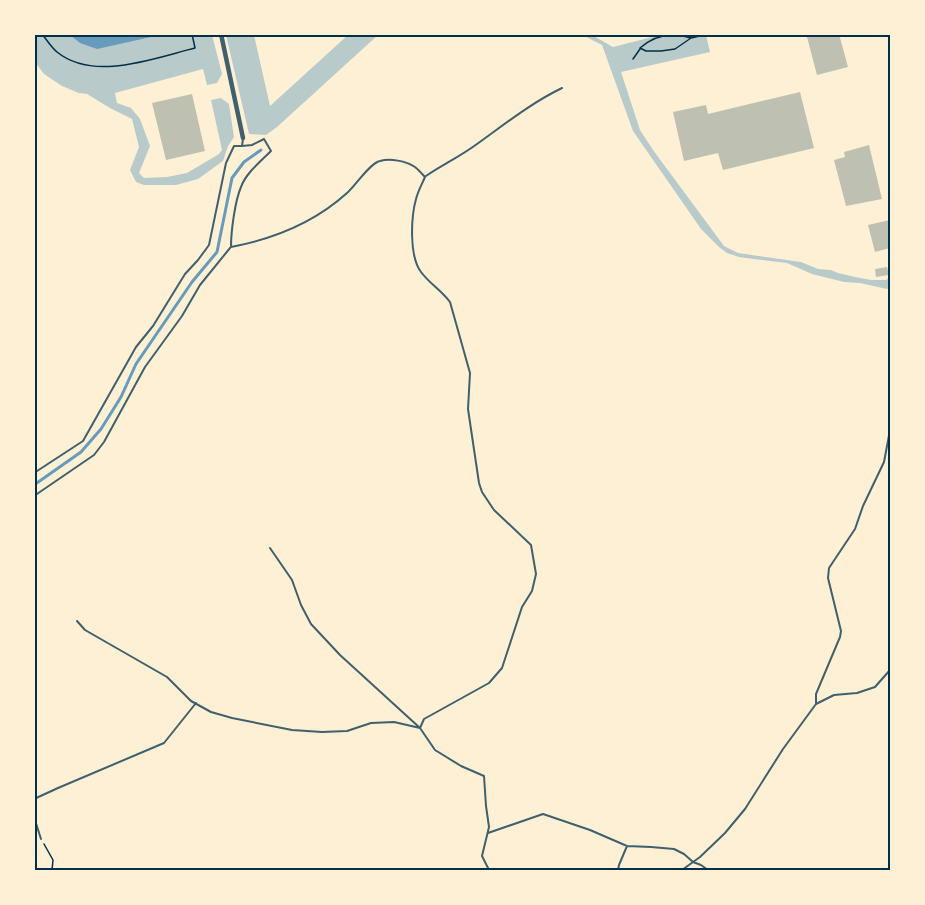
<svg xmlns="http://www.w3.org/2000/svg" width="925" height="905" viewBox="0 0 925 905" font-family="Figtree,sans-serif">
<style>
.green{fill:#b9caca}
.water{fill:#669bbc}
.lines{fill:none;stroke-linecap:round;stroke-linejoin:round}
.stream{stroke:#669bbc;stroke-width:3}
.building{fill:#bec0b2}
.path{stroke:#003049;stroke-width:1.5}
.service{stroke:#3f606c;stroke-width:2}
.minor{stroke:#3f606c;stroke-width:4.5}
.neatline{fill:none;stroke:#003049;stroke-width:2}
</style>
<rect width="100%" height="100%" fill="#fdf0d5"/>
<path class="green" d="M35,35H212L222,74L217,83L207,85L203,69L115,93L117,103L131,108L140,119L150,146L139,173L144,178L167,177L187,173L219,154L222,150L211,100L221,98L229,104L234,137L228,146L223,161L198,179L176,185H144L136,182L130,170L139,147L132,119L110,108L87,94L79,93L62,86L44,74L35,62Z
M226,35H254L270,106L348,35H378L277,127L266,135L249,134Z
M584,35H592L613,47L660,35H706L710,52L621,72L640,130L653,150L724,246L738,253L801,262L818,269L831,270L838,273L855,277L871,280H886L890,277V287L887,289L860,283L844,282L812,274L787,263L739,257L727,253L719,247L701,229L633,131L602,45L588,38Z"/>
<path class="water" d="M70,35H160L97,49L80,43Z"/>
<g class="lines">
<path class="stream" d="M34,485L81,452L101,429L121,397L136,364L192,282L217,252L232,178L244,162L261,150"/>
</g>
<path class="building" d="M818,34H839L848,67L817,75L807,37Z
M800,92L814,148L723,170L718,153L684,161L673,112L706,105L708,114Z
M192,94L205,151L166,160L152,103Z
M869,145L882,199L846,206L834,160L845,157L844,152Z
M890,220V248L875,252L868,225Z
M887,267L889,275L876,277L875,269Z"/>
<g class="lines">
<path class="path" d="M42,34C47,40 51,47 57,52C94,82 154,58 195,48L192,34
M691,38C672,32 655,35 640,48L646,51H661L675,49L691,38L704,35
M633,59L640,49
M44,844L53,860L52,870"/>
<path class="service" d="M243,139L242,146L252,145L264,139L271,151C261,161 246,173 241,187C235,201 231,231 231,247C273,239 315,222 347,193C356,185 370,163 380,161C390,158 406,161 415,167C419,170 422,174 425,177C422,184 418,191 416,199C411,217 409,256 421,272C429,283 441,290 450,302L470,373L468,409L479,483L482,492L494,510L531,545L536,574L532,591L522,607L502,668L489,683L424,719L420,728L340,655L311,624L301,605L292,580L270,548
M426,176C442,165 461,156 477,144C505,124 531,103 562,88
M34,473L83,441L136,347L153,326L185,274L198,260L209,245L226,163L234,146H242
M34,496L94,455L104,442L145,367L182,316L200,285L230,248
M77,621L85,630L167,677L191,701L211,712L232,718L292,730L322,732L347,731L371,723L394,722L420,728L435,750L461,766L484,776L486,806L489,827L482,856L489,870
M816,703V694L840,637L841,631L828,578L829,568L855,529L863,506L884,462L890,430
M34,799L58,788L164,743L196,703
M34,817L41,839
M488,833L543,814L590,830L627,846L651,847L674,849L684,854L693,862L701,865L708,870
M618,870L619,865L627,846
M682,870L700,857L725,833L745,809L783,749L816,704L834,695L857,693L875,687L890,670"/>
<path class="minor" d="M221,34L243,138"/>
</g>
<rect width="925" height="905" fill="none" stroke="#fdf0d5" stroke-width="72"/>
<rect x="36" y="36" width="853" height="833" class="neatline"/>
</svg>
